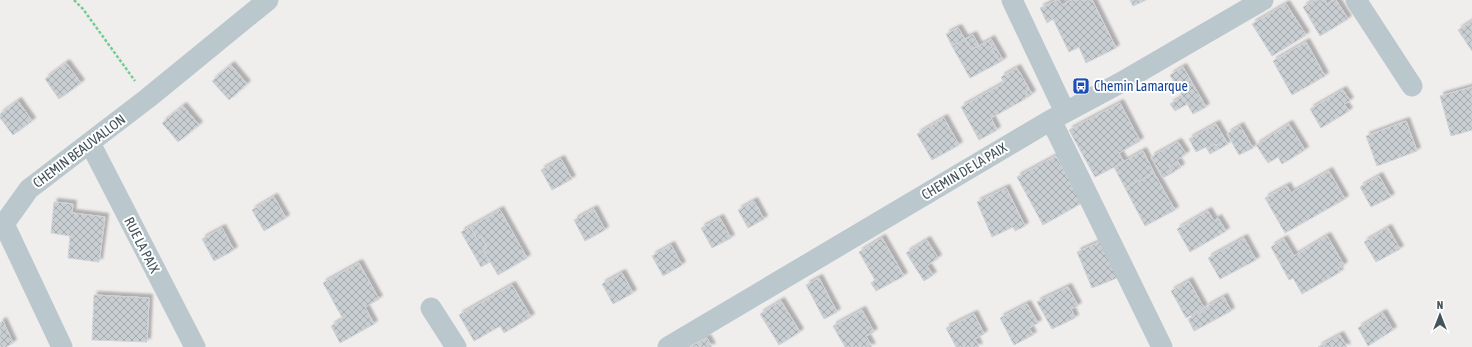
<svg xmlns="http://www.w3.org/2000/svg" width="1472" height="347" viewBox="0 0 1472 347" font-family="'Asap Condensed',sans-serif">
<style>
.building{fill:url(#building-cross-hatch);stroke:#d0d4d9;filter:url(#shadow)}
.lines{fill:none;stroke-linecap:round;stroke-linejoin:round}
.path{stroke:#6fcf90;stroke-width:2.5;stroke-dasharray:3 2;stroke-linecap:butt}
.minor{stroke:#bac7cd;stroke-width:21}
.labels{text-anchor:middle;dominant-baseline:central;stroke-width:4;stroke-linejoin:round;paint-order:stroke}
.transit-label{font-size:14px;fill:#164399;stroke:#fff;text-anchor:start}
.street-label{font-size:14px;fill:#44545b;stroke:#fff}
</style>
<defs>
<pattern id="building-cross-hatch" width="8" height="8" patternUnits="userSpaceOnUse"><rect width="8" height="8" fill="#c9ced2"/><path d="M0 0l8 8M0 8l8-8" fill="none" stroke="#a5aaad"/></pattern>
<filter id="shadow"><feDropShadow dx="3.5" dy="-3.5" stdDeviation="1" flood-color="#0004"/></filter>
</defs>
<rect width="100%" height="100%" fill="#f0eded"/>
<path class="building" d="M1057,0H1059L1062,5L1072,0H1092L1116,48L1086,63L1079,47L1069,52L1053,19L1047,23L1040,8Z
M1130,0H1146L1133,6Z
M1315,0H1325L1327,4L1333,0H1336L1348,19L1320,36L1303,7Z
M1286,4L1306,35L1272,56L1252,24Z
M1472,21V51L1458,30Z
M958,28L965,39L952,46L946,34Z
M973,35L979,46L971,50L965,39Z
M965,39L971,50L988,41L1000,62L970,78L952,46Z
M991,39L1003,60L1000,62L988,41Z
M1306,42L1325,76L1292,95L1273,61Z
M66,63L81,83L59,99L45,79Z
M231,65L247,84L229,100L212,81Z
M1183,67L1206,107L1193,114L1170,75Z
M1017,68L1028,87L1025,99L991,118L997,130L979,140L961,107L1004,83L1001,77Z
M1028,87L1032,94L1025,99Z
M1472,87V130L1451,136L1440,96Z
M1343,90L1350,101L1344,104L1349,111L1321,128L1310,109Z
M1182,97L1187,104L1175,111L1170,104Z
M18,101L32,121L13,135L0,118V114Z
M1120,103L1140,141L1119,153L1124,162L1095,177L1069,130Z
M183,106L199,125L178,142L162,123Z
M944,118L959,145L932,160L917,134Z
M1406,121L1417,151L1377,166L1366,136Z
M1216,124L1228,144L1219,149L1216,144L1207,149L1206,147L1196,152L1189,139Z
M1289,124L1305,150L1282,164L1278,157L1268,163L1256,145Z
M1240,126L1253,148L1239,155L1227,134Z
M1178,142L1186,154L1177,160L1178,162L1169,167L1172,173L1163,178L1151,157Z
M1216,144L1219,149L1210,154L1207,149Z
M1143,151L1154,173L1125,188L1114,167Z
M1056,156L1082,203L1043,225L1017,177Z
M561,159L572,179L552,190L541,170Z
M1178,162L1181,167L1172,173L1169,167Z
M1329,171L1345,199L1285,233L1265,198L1287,186L1291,193Z
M1154,173L1175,210L1145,226L1125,188Z
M1379,176L1391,197L1371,207L1360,187Z
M1006,188L1025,226L1015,231L1013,227L992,237L977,202Z
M274,197L286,218L264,231L252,210Z
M754,201L764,219L748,228L738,210Z
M54,202L73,204L72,213L105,217L99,262L68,258L70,236L51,233Z
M594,209L605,230L585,241L574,220Z
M500,210L527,258L498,275L483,250L487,248L481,236L477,239L470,227Z
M1208,211L1214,221L1218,218L1226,231L1190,252L1177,229Z
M720,218L731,238L712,248L701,228Z
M470,227L477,239L481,236L487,248L483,250L490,262L481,267L461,232Z
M222,228L234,250L214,261L202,239Z
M1388,228L1400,249L1376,262L1364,242Z
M1327,236L1344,265L1338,269L1340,272L1302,294L1293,278L1289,280L1271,247L1284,239L1294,256Z
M882,238L904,276L876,291L871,283L875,280L859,252Z
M1244,238L1256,260L1220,279L1208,258Z
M1106,239L1122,276L1092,288L1077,252Z
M927,240L938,258L927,266L933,275L924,281L906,253Z
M671,245L682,265L663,276L652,256Z
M359,263L379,299L365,307L374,324L340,343L331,326L343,319L323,283Z
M622,273L633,293L613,304L602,284Z
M819,278L837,312L824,319L806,285Z
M1189,281L1204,308L1186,318L1171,291Z
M512,285L531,317L504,333L500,326L474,341L459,315Z
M1068,287L1078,306L1071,309L1075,318L1052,329L1037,302Z
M94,295L149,298L147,342L92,340Z
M1224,297L1231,311L1194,331L1188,319L1207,309L1206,307Z
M781,301L800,332L779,345L760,314Z
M1027,304L1038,323L1029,328L1033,335L1014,345L1000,318Z
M862,310L874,332L866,336L872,347H845L833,326Z
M1383,313L1393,330L1368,346L1358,328Z
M974,314L984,334L975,339L979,347H956L946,328Z
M3,321L13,343L6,347H0V323Z
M1340,335L1347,347H1318Z
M707,338L712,347H689Z"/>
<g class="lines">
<path class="path" d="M74,0L83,9L135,81"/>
<path class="minor" d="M1012,0L1065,112
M1356,0L1412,86
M1051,120L1162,347
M90,143L195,347
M4,224L29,189L148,98L268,0
M4,224L62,347
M431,308L456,347
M668,347L1051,120L1120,83L1263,0"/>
</g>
<defs>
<g id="bus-square" transform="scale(0.9)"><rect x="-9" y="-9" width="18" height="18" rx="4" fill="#1a4fb4" stroke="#fff"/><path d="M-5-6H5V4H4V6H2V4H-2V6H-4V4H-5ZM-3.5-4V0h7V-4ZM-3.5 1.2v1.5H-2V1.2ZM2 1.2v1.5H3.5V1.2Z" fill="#fff"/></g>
</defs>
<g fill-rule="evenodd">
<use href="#bus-square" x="1081" y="86"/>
</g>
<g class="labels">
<g class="transit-label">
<text x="1094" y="86">Chemin Lamarque</text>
</g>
<g class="street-label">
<text transform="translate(79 151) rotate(-37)">CHEMIN BEAUVALLON</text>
<text transform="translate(964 171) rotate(-31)">CHEMIN DE LA PAIX</text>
<text transform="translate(142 245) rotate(63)">RUE LA PAIX</text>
</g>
</g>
<g transform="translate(1440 315)" stroke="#ffffff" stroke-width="3" paint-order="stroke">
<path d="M0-3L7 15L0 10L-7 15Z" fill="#44545b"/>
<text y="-6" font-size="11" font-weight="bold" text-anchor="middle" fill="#44545b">N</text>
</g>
</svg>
